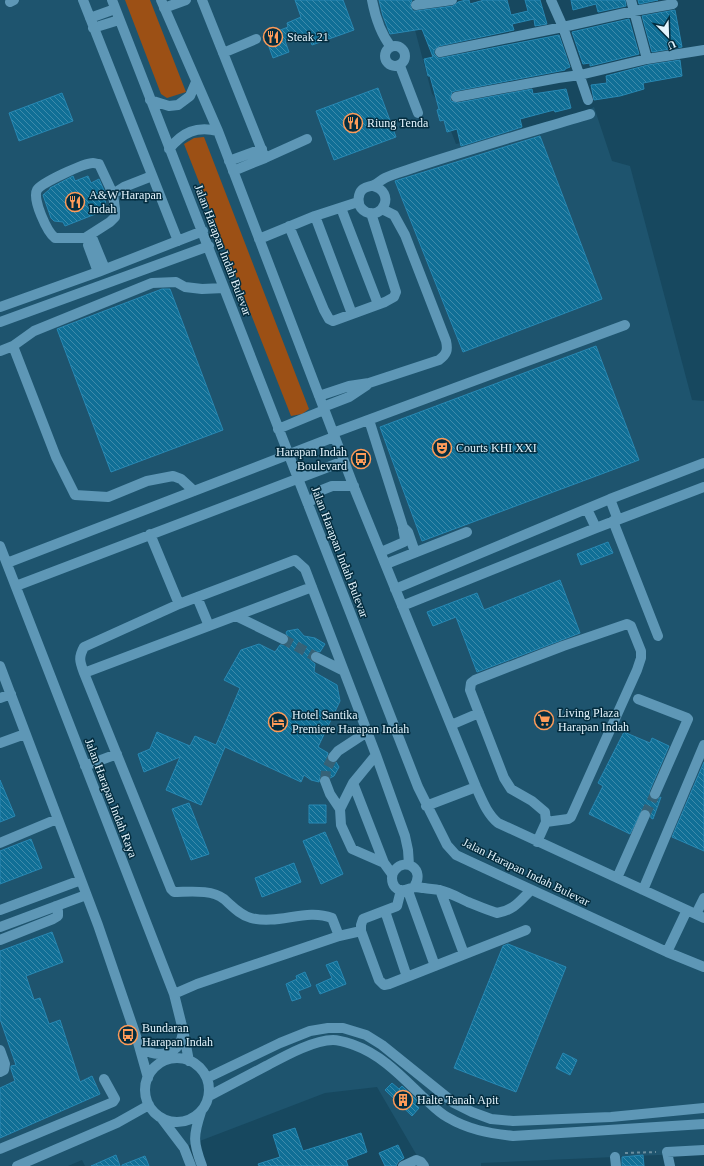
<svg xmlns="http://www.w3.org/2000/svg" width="704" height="1166" viewBox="0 0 704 1166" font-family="Georgia,serif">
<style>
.built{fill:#1e546e}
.green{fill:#9c5015}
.building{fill:url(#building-back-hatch);stroke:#2888b3}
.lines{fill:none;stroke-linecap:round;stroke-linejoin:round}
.minor-tunnel{stroke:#366277;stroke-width:10;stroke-dasharray:10 5;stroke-linecap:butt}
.path{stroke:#698d9e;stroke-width:2;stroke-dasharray:3 3;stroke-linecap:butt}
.minor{stroke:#5e97b6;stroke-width:10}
.labels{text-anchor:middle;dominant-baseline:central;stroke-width:3;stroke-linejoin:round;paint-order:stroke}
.poi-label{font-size:12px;fill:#e3f4fd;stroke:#042d3f;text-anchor:start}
.street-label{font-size:12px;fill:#e3f4fd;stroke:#042d3f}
</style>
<defs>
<pattern id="building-back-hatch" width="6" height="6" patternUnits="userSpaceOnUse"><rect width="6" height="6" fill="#106f96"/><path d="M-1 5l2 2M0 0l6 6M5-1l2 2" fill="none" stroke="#3e8bab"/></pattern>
</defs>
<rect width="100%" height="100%" fill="#17485f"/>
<path class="built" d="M0,0H407L432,94L441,105L456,144L581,114L594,107L612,161L630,166L692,400L704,401V1153L481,1163V1166H423L377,1087L325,1093L184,1147L191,1166H85L82,1160L68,1166H0Z"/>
<path class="green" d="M125,0H150L186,92L167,98L161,94Z
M204,137L309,409L302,414L291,416L184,144L194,138Z"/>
<path class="building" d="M295,0H343L354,30L312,45L307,33L285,41L289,52L273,58L265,36L288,27L287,23L301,17Z
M379,0H412L410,6L413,11H416L453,6L458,2L466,0H469L470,4L484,0H507L511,15L528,11L525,0H540L547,24L535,26L534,19L512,24L514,30L439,46L434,50V54L438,58H441L559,35L570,67L565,69V70L455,91L452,92L450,98L451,101L457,103L532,89L533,94L566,89L571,108L555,112L554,110L520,119L522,127L461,146L457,129L447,132L444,120L440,121L437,110L439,109L430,76H428L424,59L433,57L422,29L390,34L383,16Z
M571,0H625L626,6L598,12L596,4L573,10Z
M638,0H658L639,4Z
M675,10L682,47L652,52L642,16Z
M629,19L639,54L590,66V63L583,64L572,32Z
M680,60L682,76L643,83L644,89L620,96L594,100L591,85L607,83L606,76L648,65Z
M378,88L396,137L334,160L316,111Z
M62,93L73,121L19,141L9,113Z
M540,136L602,299L463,352L395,181Z
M73,176L75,181L88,176L91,183L99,179L106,195L105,205L102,210L98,213L65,226L63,222L54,221L51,218L43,195L50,189V188Z
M162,289H170L223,430L111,472L57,329Z
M596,346L639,460L422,541L380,427Z
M608,542L613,553L581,565L577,554Z
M560,580L580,633L477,672L456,617L433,626L427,612L477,593L484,610Z
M298,629L304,636L315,638L325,644L320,652L316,651L312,652L310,658L311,661L315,664L314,672L337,685L340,701L318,747L328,753L327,756L329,762L332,763L336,762L339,767L334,776L330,778L326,775H323L320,777L319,782L311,780L304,775L301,782L225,747L201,805L166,790L180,757L144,772L138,754L150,749L157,732L190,746L195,736L216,745L240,688L224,680L241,650L259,644L275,652L280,645H284L289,642V638L286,633L287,631Z
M624,732L650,743L652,738L669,746L649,792L650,798L653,800H656L661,797L653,819L651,818L650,811L647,809L642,810L630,834L589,814L603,786L598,783Z
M704,762V851L672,837Z
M0,780L15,816L0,822Z
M189,803L209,854L191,860L172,809Z
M309,805H326V823H309Z
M325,832L343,874L321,884L303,841Z
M31,839L42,868L0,884V851Z
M294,863L301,882L262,897L255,878Z
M52,932L63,962L26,976L34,1000L40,998L49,1024L60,1020L80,1082L92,1076L100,1094L0,1138V1088L15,1081L11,1069V1066L16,1065L0,1019V951Z
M508,944L566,967L516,1092L454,1068L503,946Z
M337,961L346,984L320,994L316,985L332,978L326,965Z
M305,972L311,986L298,991L301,998L292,1001L286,984L297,979L296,976Z
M563,1053L577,1060L570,1075L556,1068Z
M392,1083L399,1089L402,1086L419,1102L416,1105L419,1108L412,1116L385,1090Z
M295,1128L303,1151L361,1133L367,1152L346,1160L348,1166H259L258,1164L280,1157L273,1135Z
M398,1145L404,1158L398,1162L396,1166H385L379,1153Z
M116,1155L120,1166H91Z
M643,1155L644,1166H622V1157Z
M145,1156L149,1166H122V1165Z"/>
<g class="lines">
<path class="minor-tunnel" d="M283,639L316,657
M325,781L326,770L333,757
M645,815L655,794"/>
<path class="path" d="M625,1153L656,1152"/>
<path class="minor" d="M83,0L178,241
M112,0L418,787L447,845L456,855L471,862L667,952L704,967
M161,0L218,131L355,490L476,787C482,800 487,814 498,823L704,918
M202,0L265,158
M372,0C375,16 381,34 391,47
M551,0L563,27L588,100
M631,0L647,59
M10,2L14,0
M416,5L452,0
M164,8L186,0
M90,18L115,9
M93,28L119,20
M385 56a10 10 0 1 1 20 0a10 10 0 1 1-20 0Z
M440,52L563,27L634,11L673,4
M223,53L256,39
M400,66L418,113
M456,97L558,78L580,75L647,59L704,50
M150,100L169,106L178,105L190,96L196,82
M169,149C183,132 196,126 218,131
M229,161L262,149
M233,171L265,158L307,139
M373,186C396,192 383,220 366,212C362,210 359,206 359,203C358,198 359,192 363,189C367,186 370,187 374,185C378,183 381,180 385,178C393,174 401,172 410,169C470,149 530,132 590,114
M113,194L99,164C97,164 95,163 93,163C84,163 41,183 37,190C32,199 47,232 55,238H85L110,222L115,217V209L113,194L124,187L152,176
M341,208L378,304
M315,216L352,314
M289,226L324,310L329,319L333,321L385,302L394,297L396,292L371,213
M91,235L105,269
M259,239L315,216L358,202
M88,245L98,272
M0,307L98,272L203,231
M0,322L209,246
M13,346L56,457L75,495L108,497L147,481L173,476L181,479L194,491
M0,351L13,346L34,331L152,283L176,282L185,287L202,289L224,288
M319,396L349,386L369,383L439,360C447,354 448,350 446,341L405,235L394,215L382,209
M323,407L349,397L367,385
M369,420L403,527L408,532L415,552
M278,429L324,410
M333,433L625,325
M610,499L618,520
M308,504L322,490L332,486H354
M587,509L596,528
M613,521L658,636
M150,534L179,604
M0,546L174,994L183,1030L189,1061
M381,552L404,542L405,539L403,529
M7,563L334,437
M386,564L467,532
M16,586L344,461
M312,587L84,673C80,662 78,658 84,647L179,604L295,560L305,569L376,755L405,836L408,850L409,865
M395,589L610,499L704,463
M197,597L209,626
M402,606L596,528L704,487
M236,616L283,639
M316,657L344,671
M0,666L98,925L137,1039L148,1078
M84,673L171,889L174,892C189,892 211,889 224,899C232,906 240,915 251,918C279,925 306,908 332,918L339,936
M0,698L11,694
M638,699L687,718L688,719L655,794
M451,725L479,713
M0,743L25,734
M376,755L353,783L384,863L392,874
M333,757L338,751L367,732
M85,766L117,754
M325,781L330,794L340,809
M353,783L340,809L341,825L352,849L384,863
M426,806L476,787
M537,842L546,822L545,812L532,801L511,789L504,778L470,690L471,683L475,680L563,646L627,624L631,626L641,651V658L637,670L571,817L568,819L546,822
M0,843L57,819
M617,878L645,815
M414,887C426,869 405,857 395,870C391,874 391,882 395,887C402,894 408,888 415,887C418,887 421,888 424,888C429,889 435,889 439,890C449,892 459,898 468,902C478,906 487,910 497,913C514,910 519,902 531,890
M401,890L397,906L363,919L361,925V931L379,980L384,985L389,984L526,930
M440,890L464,954
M643,890L704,745
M408,891L435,966
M0,910L81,880
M385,911L407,977
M696,914L704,898
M0,927L86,895
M0,940L53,919L58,916V911L56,906
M667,952L687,910
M174,994L197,984L339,936L361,931
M139,1041C140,1043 142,1047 145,1049C154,1057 173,1055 179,1044C182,1040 182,1036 183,1032
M0,1050L5,1064L4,1070L0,1072
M145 1090a32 32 0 1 1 64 0a32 32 0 1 1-64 0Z
M207,1078L280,1043L310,1031L328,1028H343L366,1035L382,1045L454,1103L472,1112L491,1119L513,1121L611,1117L704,1108
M209,1096C228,1086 247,1076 266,1066C283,1057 313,1040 333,1040C340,1040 348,1043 354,1045C382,1055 402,1077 423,1097C431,1104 438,1112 447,1117C469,1130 488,1133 513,1136L704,1124
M201,1112C193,1136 193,1142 202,1166
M162,1119L184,1148L191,1166
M0,1149L113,1102L115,1099L104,1079
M615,1157L616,1166
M17,1166L117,1123L149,1105
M403,1166L416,1160L421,1162L424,1166
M670,1166L667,1152L704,1150"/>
</g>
<defs>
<g id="restaurant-ring" transform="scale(1)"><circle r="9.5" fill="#042d3f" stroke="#fe9b59" stroke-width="1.5"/><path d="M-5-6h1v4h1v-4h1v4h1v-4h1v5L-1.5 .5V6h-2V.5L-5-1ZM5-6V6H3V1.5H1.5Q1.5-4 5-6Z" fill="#fe9b59"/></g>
<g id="theatre-ring" transform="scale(1)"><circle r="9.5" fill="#042d3f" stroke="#fe9b59" stroke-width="1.5"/><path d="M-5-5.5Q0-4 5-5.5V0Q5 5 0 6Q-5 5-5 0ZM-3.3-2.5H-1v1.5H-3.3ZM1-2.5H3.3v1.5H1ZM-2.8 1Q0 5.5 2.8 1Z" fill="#fe9b59"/></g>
<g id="bus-ring" transform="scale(1)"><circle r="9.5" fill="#042d3f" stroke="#fe9b59" stroke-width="1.5"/><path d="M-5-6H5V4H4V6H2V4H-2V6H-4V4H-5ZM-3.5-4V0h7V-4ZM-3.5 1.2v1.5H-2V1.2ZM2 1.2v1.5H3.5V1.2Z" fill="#fe9b59"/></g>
<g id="supermarket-ring" transform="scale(1)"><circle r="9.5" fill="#042d3f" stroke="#fe9b59" stroke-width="1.5"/><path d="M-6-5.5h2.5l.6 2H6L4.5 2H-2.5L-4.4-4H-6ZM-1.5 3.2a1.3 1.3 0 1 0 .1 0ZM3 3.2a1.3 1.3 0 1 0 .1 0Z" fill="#fe9b59"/></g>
<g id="hotel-ring" transform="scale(1)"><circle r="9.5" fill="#042d3f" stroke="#fe9b59" stroke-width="1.5"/><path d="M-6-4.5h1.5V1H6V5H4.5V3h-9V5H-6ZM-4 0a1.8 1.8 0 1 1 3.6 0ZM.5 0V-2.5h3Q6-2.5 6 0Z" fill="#fe9b59"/></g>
<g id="building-ring" transform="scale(1)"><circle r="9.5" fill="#042d3f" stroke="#fe9b59" stroke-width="1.5"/><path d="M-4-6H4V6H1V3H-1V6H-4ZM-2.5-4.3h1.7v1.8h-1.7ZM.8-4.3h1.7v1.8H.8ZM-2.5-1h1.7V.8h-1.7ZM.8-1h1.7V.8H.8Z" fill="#fe9b59"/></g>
</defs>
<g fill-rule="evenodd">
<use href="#restaurant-ring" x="273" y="37"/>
<use href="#restaurant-ring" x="353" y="123"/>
<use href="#restaurant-ring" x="75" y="202"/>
<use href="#theatre-ring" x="442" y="448"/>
<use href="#bus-ring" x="361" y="459"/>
<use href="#supermarket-ring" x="544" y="720"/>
<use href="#hotel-ring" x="278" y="722"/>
<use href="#bus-ring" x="128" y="1035"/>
<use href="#building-ring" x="403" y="1100"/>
</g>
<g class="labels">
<g class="poi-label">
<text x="287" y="37">Steak 21</text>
<text x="367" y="123">Riung Tenda</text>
<text x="89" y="195">A&amp;W Harapan<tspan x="89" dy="14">Indah</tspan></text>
<text x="456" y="448">Courts KHI XXI</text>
<text x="347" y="452" text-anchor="end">Harapan Indah<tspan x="347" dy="14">Boulevard</tspan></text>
<text x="558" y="713">Living Plaza<tspan x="558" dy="14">Harapan Indah</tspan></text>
<text x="292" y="715">Hotel Santika<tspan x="292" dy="14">Premiere Harapan Indah</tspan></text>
<text x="142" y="1028">Bundaran<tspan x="142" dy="14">Harapan Indah</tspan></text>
<text x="417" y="1100">Halte Tanah Apit</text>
</g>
<g class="street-label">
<text transform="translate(223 250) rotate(69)">Jalan Harapan Indah Bulevar</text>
<text transform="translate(340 552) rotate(69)">Jalan Harapan Indah Bulevar</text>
<text transform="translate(111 798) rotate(69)">Jalan Harapan Indah Raya</text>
<text transform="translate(526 872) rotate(26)">Jalan Harapan Indah Bulevar</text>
</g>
</g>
<g transform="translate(668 36) rotate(157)" stroke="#042d3f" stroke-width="3" paint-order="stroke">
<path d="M0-3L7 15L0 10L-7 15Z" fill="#e3f4fd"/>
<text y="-6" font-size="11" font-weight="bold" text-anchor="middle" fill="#e3f4fd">U</text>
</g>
</svg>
